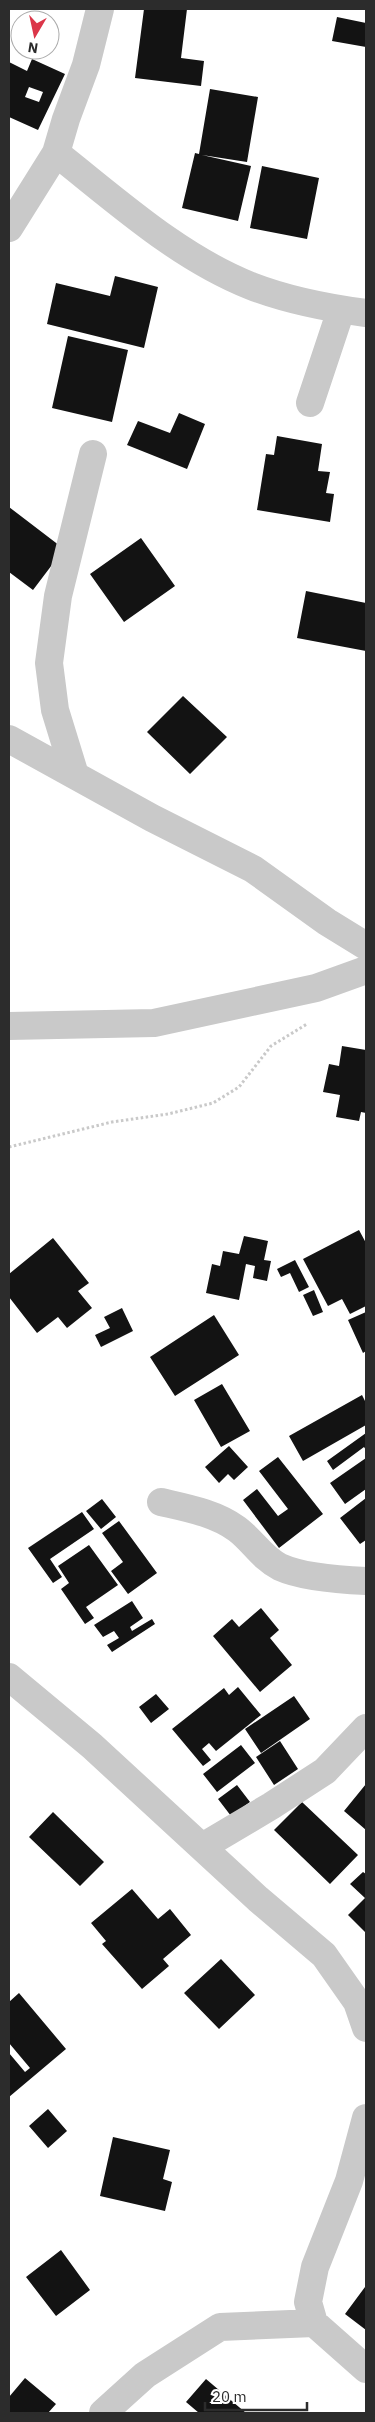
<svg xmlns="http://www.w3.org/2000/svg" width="375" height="2422" viewBox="0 0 375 2422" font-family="'IBM Plex Sans',sans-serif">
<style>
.building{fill:#131313;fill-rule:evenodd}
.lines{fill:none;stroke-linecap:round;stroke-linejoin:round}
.path{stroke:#c9c9c9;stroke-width:3;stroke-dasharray:2.5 2.5;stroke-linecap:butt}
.minor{stroke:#c9c9c9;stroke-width:28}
</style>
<rect width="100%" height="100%" fill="#fff"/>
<path class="building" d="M144,9H187L181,58L204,61L201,86L135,78Z
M337,17L366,23V47L332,41Z
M32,59L65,74L38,130L9,117V62L27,71ZM29,87L43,92L39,102L25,97Z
M210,89L258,97L247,162L202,155L251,166L238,221L182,208L195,153L199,154Z
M262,166L319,178L307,239L250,228Z
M115,276L158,287L144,348L47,324L56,283L110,296Z
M68,336L128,350L112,422L52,408Z
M179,413L205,424L187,469L127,445L138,421L170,433Z
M277,436L322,444L318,471L330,472L326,493L334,494L330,522L257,510L266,454L274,455Z
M9,507L64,549L33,590L9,572Z
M141,538L175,586L124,622L90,574Z
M306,591L366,603V651L297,638Z
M183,696L227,737L190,774L147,732Z
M342,1046L366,1050V1113L361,1112L359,1121L336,1117L340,1095L323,1092L329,1064L339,1066Z
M359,1230L366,1243V1306L350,1314L342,1299L328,1306L303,1259Z
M244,1236L268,1241L264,1260L271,1261L267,1281L253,1278L255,1266L246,1264L239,1300L206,1293L212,1264L220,1266L223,1251L239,1254Z
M53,1238L89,1283L78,1291L92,1308L67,1328L58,1317L37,1333L9,1297V1274Z
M295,1260L309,1287L299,1292L290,1273L281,1277L277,1269Z
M314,1290L323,1312L313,1316L303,1295Z
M122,1308L133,1331L101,1347L95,1335L110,1328L104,1317Z
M366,1312V1351L363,1353L348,1320Z
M214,1315L239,1355L175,1396L150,1357Z
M222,1384L250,1431L221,1447L194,1400Z
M362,1395L366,1403V1425L303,1461L289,1436Z
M366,1433V1450L364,1447L333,1470L327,1461Z
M229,1446L248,1467L234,1480L228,1474L219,1483L205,1467Z
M278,1457L323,1514L279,1548L243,1500L257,1489L278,1516L288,1509L259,1471Z
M366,1458V1489L345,1504L330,1483Z
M366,1498V1540L360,1544L340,1518Z
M102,1499L116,1517L101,1529L86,1511Z
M82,1512L94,1529L50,1559L62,1577L53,1583L28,1548Z
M119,1521L157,1573L128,1594L111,1571L123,1562L102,1533Z
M89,1545L118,1585L86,1607L94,1618L85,1624L61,1589L69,1583L58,1566Z
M132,1601L143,1618L130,1627L132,1631L152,1619L155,1624L112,1652L107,1645L119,1638L114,1631L103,1637L94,1625Z
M261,1608L279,1630L270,1638L292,1665L260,1692L213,1636L232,1619L239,1627Z
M238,1687L261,1715L216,1751L209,1743L202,1749L211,1760L203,1766L172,1729L224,1688L229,1695Z
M156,1694L169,1709L151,1723L139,1707Z
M294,1696L310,1719L261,1753L245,1729Z
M280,1741L298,1769L274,1785L256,1757Z
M241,1745L255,1763L217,1792L203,1774Z
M366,1784V1830L344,1811Z
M237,1785L250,1802L231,1816L218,1799Z
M302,1802L358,1855L330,1884L274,1830Z
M53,1812L104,1862L80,1886L29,1837Z
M363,1872L366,1874V1933L348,1915L365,1898L350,1884Z
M132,1889L158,1919L170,1909L191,1935L163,1959L169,1966L142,1989L102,1944L106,1941L91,1923Z
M221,1959L255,1995L219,2029L184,1993Z
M19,1993L66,2049L9,2097V2053L25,2072L30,2068L9,2043V2002Z
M48,2109L67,2131L48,2148L29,2126Z
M113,2137L170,2150L163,2179L172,2182L165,2211L100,2196Z
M61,2250L90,2290L56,2316L26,2277Z
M365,2287L366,2288V2330L345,2314Z
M25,2378L56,2404L48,2413H9V2397Z
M206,2379L246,2413H199L186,2402Z"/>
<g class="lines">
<path class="path" d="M9,1147L112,1122L168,1114L213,1103L239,1087L271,1046L307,1024"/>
<path class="minor" d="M56,153C117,201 178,257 251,286C287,300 328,308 366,313
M9,228L56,153L66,119L86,65L100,9
M310,403L341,310
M9,739L152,818L253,869L327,922L366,946
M75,775L55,710L49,663L58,596L93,454
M9,1026L154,1023L316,988L366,970
M161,1502C187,1508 215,1513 237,1529C252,1540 262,1558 280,1567C302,1577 342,1580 366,1581
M9,1677L92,1746L258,1899L324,1955L357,2002L366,2028
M202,1847L271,1806L325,1771L366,1728
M366,2118L349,2181L315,2267L308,2302L314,2323L366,2369
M103,2413L145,2375L220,2327L314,2323"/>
</g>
<rect width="375" height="2422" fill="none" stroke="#2c2c2c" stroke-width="20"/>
<g transform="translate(35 35) rotate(189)"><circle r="24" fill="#ffffff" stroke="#ababab"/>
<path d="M0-4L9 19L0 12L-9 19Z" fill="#db3649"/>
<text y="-8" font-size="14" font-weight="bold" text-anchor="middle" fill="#2c2c2c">N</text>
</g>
<path d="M205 2402v8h102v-8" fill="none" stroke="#2c2c2c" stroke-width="2.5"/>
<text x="212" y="2402" font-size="15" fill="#2c2c2c" stroke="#ffffff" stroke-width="4" paint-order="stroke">20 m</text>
</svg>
